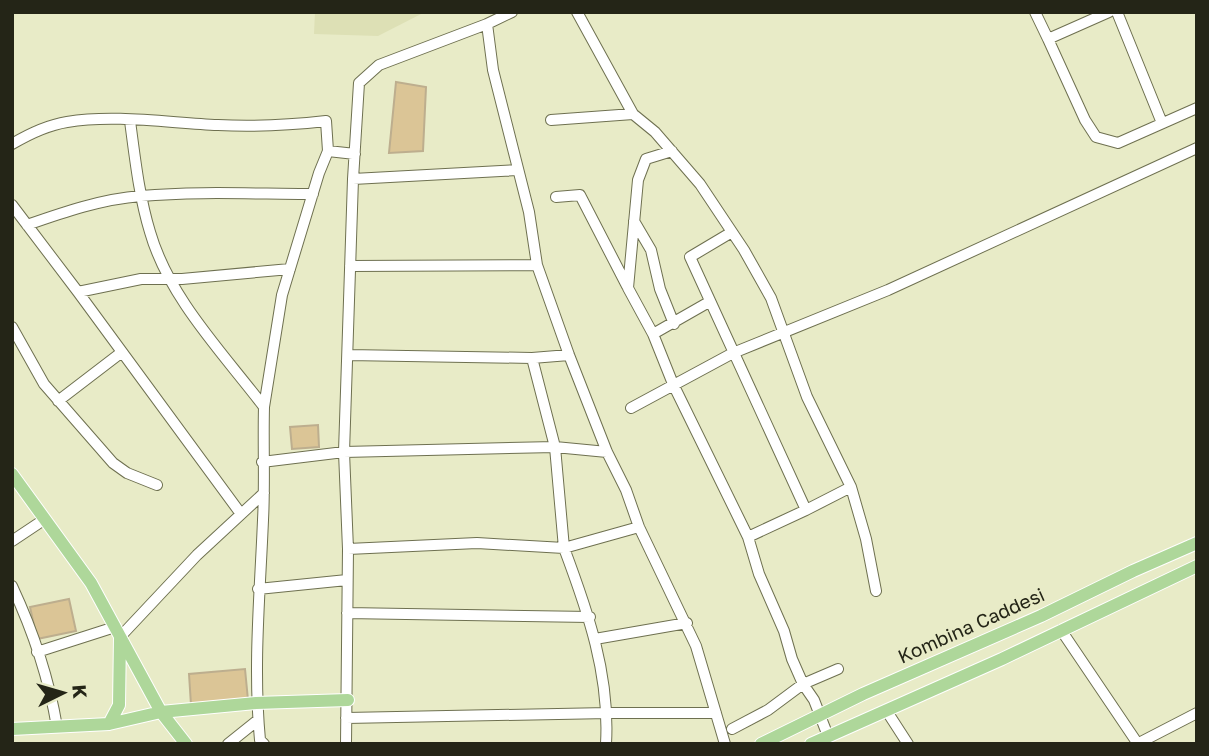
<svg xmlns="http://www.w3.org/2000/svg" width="1209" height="756" viewBox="0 0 1209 756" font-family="'Golos Text',sans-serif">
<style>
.built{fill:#dde0b5}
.building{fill:#dbc596;stroke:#bdae8e;stroke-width:2}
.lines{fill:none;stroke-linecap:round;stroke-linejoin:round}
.minor-casing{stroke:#6e7050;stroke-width:12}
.major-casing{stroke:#fff;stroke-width:14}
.minor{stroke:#fff;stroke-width:10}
.major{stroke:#aed79a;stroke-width:12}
.labels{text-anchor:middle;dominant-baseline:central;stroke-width:5;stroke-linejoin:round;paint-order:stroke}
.street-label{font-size:19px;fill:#242517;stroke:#e8ebc7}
</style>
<rect width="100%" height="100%" fill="#e8ebc7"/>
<path class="built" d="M315,12H425L378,36L314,34Z"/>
<path class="building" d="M396,82L426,87L423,151L389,153Z
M318,425L319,447L292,449L290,427Z
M69,599L76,631L37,639L30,607Z
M245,669L248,700L191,705L189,674Z"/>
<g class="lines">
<g class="minor-casing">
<path id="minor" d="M512,12L487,24L493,70L529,212L537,265L569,355L607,452L626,490L639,527L696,646L725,744
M577,12L633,114L655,132L700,184L744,250L771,298L807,397L851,487L806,510L690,257L732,232
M1035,12L1048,39L1109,12
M1117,12L1162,123
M1048,39L1085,120L1096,137L1118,143L1197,108
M551,120L633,114
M130,121C135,158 139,196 150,232C169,298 223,353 264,407L282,295L319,173L328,151L355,154
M12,144C29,134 48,125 67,122C114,114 170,123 218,125C254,127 290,125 326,121L328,151
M672,151L646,159L638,180L628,288L653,334L673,384L748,537L759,574L784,631L792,659L803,684L814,700L828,736
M353,179L517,170
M556,197L580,195L627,286
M12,205L78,292L241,514
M634,221L651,250L660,289L674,324
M27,225C64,212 102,199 141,196C197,191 257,194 313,194
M350,266L537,265
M78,292L141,279H182L290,269
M12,327L44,384L113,463L127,473L157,485
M653,334L709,302
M348,355L532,358L569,355
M532,358L555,447L564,548L639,527
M58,401L122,352
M631,408L733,353L888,290L1197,148
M262,462L344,452L555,447L607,452
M851,487L866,539L876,591
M748,537L806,510
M12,541L45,519
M348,549L477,543L564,548C588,612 610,675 606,744
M12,586C33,631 49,679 57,727
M258,589L347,580
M347,613L590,617
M1061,630L1138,744
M120,637L197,555L264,493
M595,639L687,623
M37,652L115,627
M886,710L908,744
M346,718L608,713H716
M732,729L768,710L803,684L838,669
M228,744L258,720
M264,744L260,740C253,666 260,594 263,520C265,483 263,445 264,407
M346,744L348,549L344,452L353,179L359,83L379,65L487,24
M1137,744L1197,713"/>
</g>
<g class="major-casing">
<path id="major" d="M12,474L91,583L161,712L186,744
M109,724L119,705L120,637
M12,729L109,724L161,712L256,703L348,700
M761,744L863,694L1041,616L1133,571L1197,543
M811,744L1002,659L1197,566"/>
</g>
<use href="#minor" class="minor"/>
<use href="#major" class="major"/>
</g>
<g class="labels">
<g class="street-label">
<text transform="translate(971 625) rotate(-24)">Kombina Caddesi</text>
</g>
</g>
<rect width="1209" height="756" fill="none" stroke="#242517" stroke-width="28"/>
<g transform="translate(63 693) rotate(85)" stroke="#e8ebc7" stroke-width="5" paint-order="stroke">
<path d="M0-5L12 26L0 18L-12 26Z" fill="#242517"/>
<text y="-10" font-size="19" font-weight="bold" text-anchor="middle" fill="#242517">K</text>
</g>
</svg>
